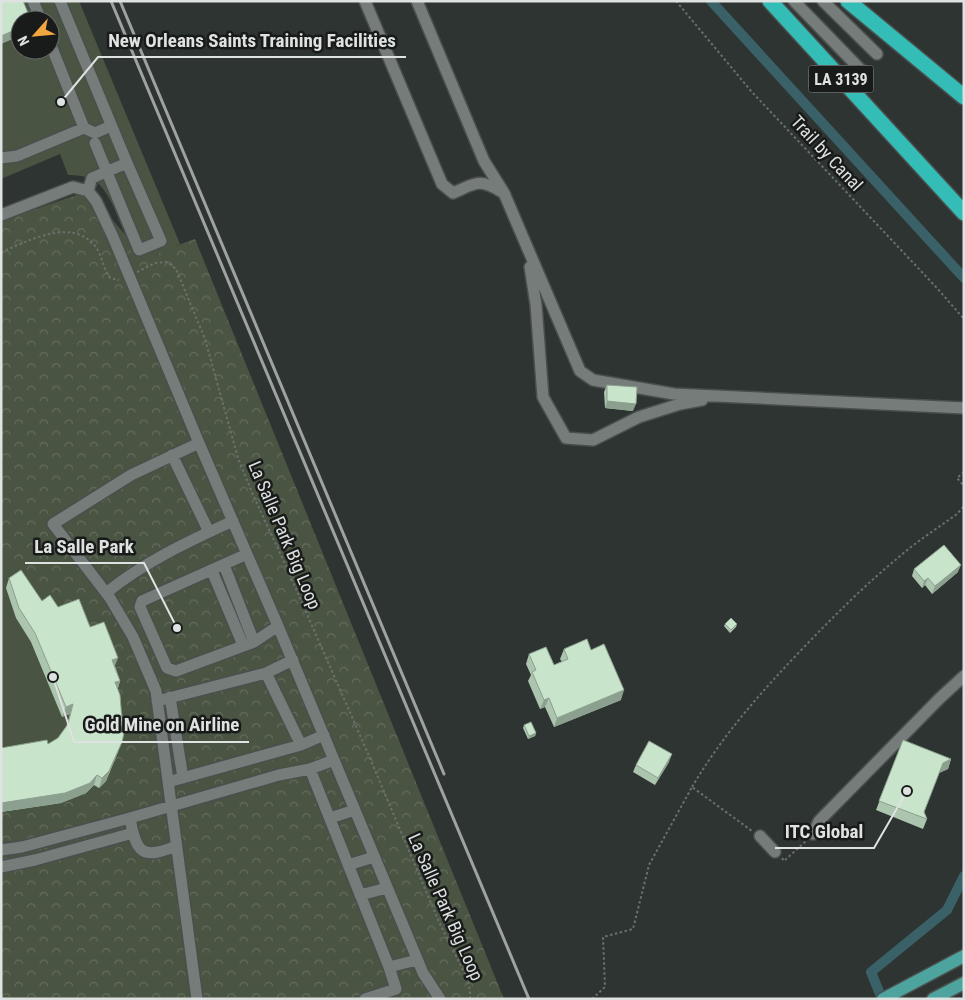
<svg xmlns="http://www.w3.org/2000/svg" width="965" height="1000" viewBox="0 0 965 1000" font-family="'Roboto Condensed',sans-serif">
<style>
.park{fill:url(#park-crowns)}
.pitch{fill:#4a5442;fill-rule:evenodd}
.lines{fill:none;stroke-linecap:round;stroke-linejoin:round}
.canal{stroke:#3a6168;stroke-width:10}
.minor-casing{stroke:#4a4f4d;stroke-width:14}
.major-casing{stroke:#4a4f4d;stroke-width:15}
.highway-casing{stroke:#4a4f4d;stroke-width:18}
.path{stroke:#6b706d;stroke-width:2;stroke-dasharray:2.5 2.5;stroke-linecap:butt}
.minor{stroke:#757c79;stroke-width:11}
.major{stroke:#4da39e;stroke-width:12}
.highway{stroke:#33bdb6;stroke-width:15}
.rail{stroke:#9ea3a0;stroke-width:3}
.wall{fill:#acc5af}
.shaded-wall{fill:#8ca08f}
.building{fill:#c8e5cc;stroke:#8ca08f}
.labels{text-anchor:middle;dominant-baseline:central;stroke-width:5;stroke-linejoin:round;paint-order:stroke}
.shield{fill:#181b1a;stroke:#a3a6a5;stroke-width:1}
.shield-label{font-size:16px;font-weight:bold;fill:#dee2e0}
.street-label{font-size:18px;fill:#dee2e0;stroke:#181b1a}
.leader{fill:none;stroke:#dee2e0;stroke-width:2}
.callout-dot{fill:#dee2e0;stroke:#181b1a;stroke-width:2}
.callout-label{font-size:19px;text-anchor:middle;font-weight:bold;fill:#dee2e0;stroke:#181b1a;stroke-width:5;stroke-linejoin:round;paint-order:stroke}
</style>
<defs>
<pattern id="park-crowns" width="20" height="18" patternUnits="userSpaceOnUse" patternTransform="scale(1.25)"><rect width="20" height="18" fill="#4a5442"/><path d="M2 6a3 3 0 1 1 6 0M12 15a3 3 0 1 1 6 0" fill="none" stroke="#646c5d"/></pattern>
</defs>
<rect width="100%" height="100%" fill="#2e3431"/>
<path class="park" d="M88,191L144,257L195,239L504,999H1V221Z"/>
<path class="pitch" d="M1,1H79L180,244L136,263C127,242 113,192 94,180C87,176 76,175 68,175L60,154L1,179ZM20,20H50V50H20Z
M1,551L10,555L55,617L106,781L99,788L94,785L86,793L61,803L1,812Z"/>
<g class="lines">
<path class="canal" d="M711,1L964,278
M882,999L871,972L947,910L964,876"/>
<g class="minor-casing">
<path id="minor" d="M33,1L41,20
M60,1L127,163L92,178L88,191
M365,1L442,184L453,193C476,183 479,178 502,192
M417,1L484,161L504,193L580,371L593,380L674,394L964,408
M794,1L861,70
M823,1L877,54
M50,43L84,128
M95,143L139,250L161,241L127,163
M1,158L17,156L84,128L95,133L111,126
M1,215L73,187L88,191L96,201L113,237L199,443L278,626L423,973L440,999
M530,267L536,305L543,397L566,438L593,440L639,417L680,404L702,400
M172,455L209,532
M247,554L142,601L140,607L167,668L176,671L254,642L278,626
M224,565L254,642
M212,571L243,645
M106,593C144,562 189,541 233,521
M266,673L301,745
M170,697L183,778
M157,701L266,673L293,660
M310,769L389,967L396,989L365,999
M168,782L301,745L324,735
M130,818L279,775L310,769L334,760
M330,818L355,810
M813,834L819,821L940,698L964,676
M760,836L775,852
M1,850L22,847L130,818C136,853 142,860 176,846
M348,865L374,857
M1,867L35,860L133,833
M360,895L387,888
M389,967L417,960
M197,999L156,691L133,637L110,598L53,524L131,475L199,443"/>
</g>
<g class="major-casing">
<path id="major" d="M883,999L964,956
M933,999L964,983"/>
</g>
<g class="highway-casing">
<path id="highway" d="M770,1L964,213
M848,1L964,97"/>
</g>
<path class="path" d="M676,1L751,91L936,287L964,319
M1,252C29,241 71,217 95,246C102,255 103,268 110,278L119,280
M137,272L155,263L167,262L176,269L205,339L238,458L253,495L285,564L366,749L439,922L466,976L470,990V999
M964,472L957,478L964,486
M692,787C724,733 762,691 806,645C836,614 866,584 899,557C917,541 938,528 957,514L964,506
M782,858L784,861L806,841
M592,999L605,987L603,937L633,929L649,865L692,787L752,831"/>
<use href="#minor" class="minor"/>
<use href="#major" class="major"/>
<use href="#highway" class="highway"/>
<path class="rail" d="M111,1L529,999
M120,1L444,774"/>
</g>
<path class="wall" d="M607,385L633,411L605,408L604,392Z
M914,569L958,572L932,594L925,585L922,588L912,576Z
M9,578L42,601L58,607L90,627L115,666L120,681L118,688L120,732L118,752L106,781L99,788L94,785L86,793L61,803L1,812V748L48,744L58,738L66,727L70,714L62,717L31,642L16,618L6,588Z
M725,624H737L736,627L730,633L724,626Z
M564,649L591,650L621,700L554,727L545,707L540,709L528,681L531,675L526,664L529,654L554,665L562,662L560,659Z
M524,725L536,733L535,736L528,739L523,728Z
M903,740L951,759L948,769L939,773L924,812L927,819L923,829L876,810Z
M669,762L655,785L633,772L636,765Z"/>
<path class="shaded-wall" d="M20,28V36L1,44V36Z
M607,401L636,404L633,411L605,408Z
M961,565L958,572L932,594L935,586Z
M928,578L925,585L922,588L924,581Z
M118,658L114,668L112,660Z
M120,681L117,690L115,682Z
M624,690L621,700L554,727L557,718Z
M549,698L545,707L540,709L544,700Z
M73,704L70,714L62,717L66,707Z
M536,733L535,736L528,739L529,736Z
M122,742L106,781L99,788L102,778Z
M672,754L669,762L655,785L658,778Z
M951,759L948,769L939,773L920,822L943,763Z
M97,775L94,785L86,793L61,803L1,812V803Z"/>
<path class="building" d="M1,1H23L31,20H20V28L1,36Z
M607,385L637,387L636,404L607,401Z
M944,545L961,565L935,586L928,578L924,581L914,569Z
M21,570L42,601L50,595L58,607L79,599L90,627L104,622L118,658L112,660L120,681L115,682L120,695L122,720L120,732L124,733L122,742L109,771L102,778L97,775L90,783L65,793L1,803V748L47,740L48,744L58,738L68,724L73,704L66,707L35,633L19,608L9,578Z
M731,618L737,624L731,630L725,624Z
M587,639L591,650L604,644L624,690L557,718L549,698L544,700L532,672L536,670L529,654L546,647L554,665L568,659L564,649Z
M531,722L536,733L529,736L524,725Z
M903,740L951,759L943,763L924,812L927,819L879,801Z
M649,741L672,754L658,778L636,765Z"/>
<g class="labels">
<rect class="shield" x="808.5" y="65.5" width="65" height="27" rx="4"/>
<g class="shield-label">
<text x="841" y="79">LA 3139</text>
</g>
<g class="street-label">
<text transform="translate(827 153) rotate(47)">Trail by Canal</text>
<text transform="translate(285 535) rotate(67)">La Salle Park Big Loop</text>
<text transform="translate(446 907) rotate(66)">La Salle Park Big Loop</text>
</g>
</g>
<path class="leader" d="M61 102L98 57H406M177 628L144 563H25M53 677L74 742H249M907 791L874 848H775"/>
<g class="callout-dot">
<circle cx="61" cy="102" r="5"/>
<circle cx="177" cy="628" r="5"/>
<circle cx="53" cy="677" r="5"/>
<circle cx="907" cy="791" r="5"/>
</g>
<g class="callout-label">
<text x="252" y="47">New Orleans Saints Training Facilities</text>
<text x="84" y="553">La Salle Park</text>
<text x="162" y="731">Gold Mine on Airline</text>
<text x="824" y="838">ITC Global</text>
</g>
<rect width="965" height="1000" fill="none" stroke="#dee2e0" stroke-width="5"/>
<g transform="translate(35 35) rotate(243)"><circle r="24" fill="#181b1a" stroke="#676b69"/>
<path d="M0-4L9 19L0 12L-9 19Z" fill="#f1a640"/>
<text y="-8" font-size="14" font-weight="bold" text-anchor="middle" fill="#dee2e0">N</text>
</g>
</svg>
